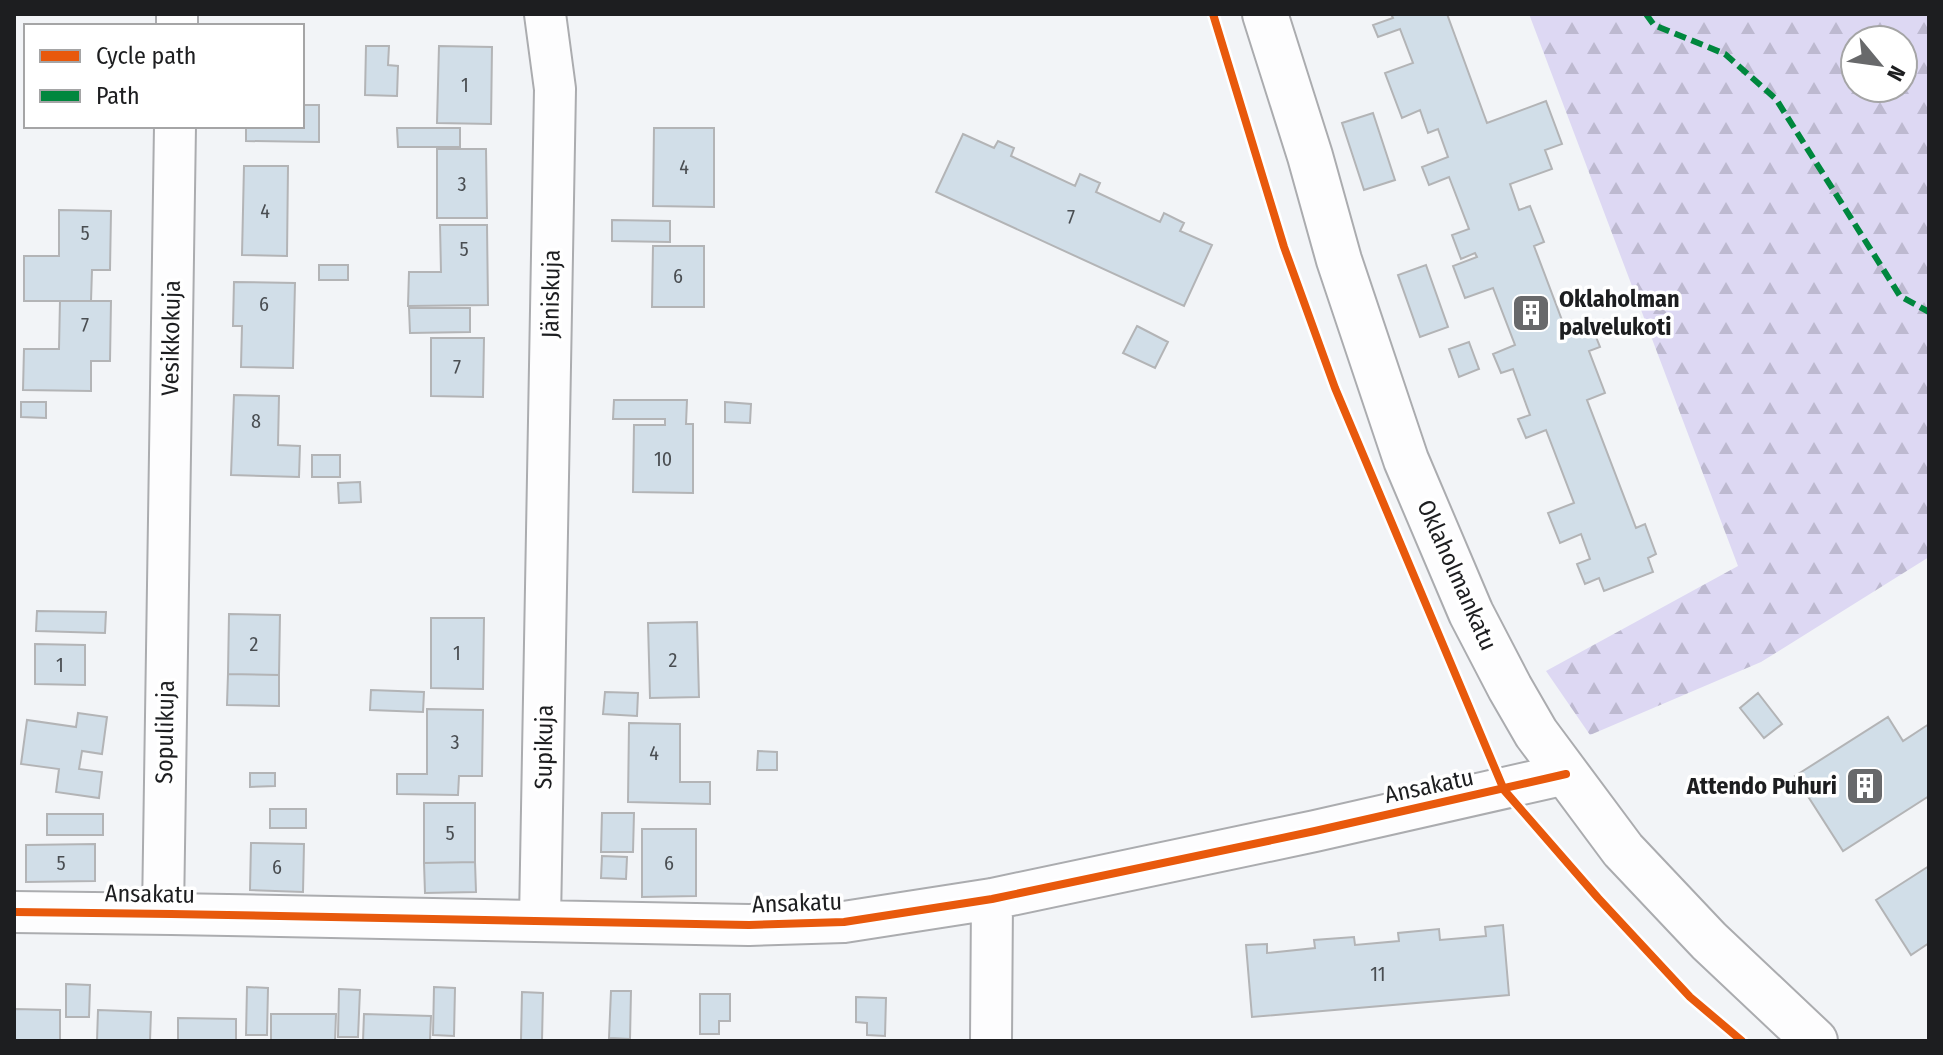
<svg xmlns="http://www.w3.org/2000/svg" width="1943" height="1055" viewBox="0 0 1943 1055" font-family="'Fira Sans Condensed',sans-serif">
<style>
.forest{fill:url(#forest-firs);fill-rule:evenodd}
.building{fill:#d1dee8;stroke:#b3b4b6;stroke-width:2}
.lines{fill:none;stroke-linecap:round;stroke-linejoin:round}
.street-casing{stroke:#abacaf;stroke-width:44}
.secondary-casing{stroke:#abacaf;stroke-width:48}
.street{stroke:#fdfdfe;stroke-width:40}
.secondary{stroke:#fdfdfe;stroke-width:44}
.quiet{stroke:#00873e;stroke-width:6;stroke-dasharray:12 6;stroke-linecap:butt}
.cycleway-casing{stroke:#fff;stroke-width:13}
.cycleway{stroke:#e8590c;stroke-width:8}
.labels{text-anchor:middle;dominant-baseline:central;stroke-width:7;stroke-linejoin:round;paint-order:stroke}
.number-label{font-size:20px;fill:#4a4e52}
.street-label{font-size:24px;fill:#1d1e20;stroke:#fff}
.poi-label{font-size:24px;font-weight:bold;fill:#1d1e20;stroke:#fff;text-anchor:start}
</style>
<defs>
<pattern id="forest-firs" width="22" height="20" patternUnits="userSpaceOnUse" patternTransform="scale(2)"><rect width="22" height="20" fill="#ddd8f3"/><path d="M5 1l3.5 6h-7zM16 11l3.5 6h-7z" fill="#bdb9d0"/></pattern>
</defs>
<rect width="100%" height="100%" fill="#f2f4f7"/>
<path class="forest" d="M1529,14H1929V557L1761,662L1590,735L1546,671L1738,566ZM1855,40H1903V88H1855Z"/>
<path class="building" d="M1391,14H1447L1487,123L1546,101L1562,144L1545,150L1552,169L1510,184L1519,210L1530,206L1544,242L1534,246L1568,336L1592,327L1600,347L1589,351L1605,393L1587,400L1636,528L1645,524L1656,554L1648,558L1653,572L1604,591L1599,578L1585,584L1577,564L1590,559L1581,534L1560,543L1548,513L1574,503L1546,430L1526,438L1518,419L1530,415L1513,369L1501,373L1493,354L1515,345L1493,288L1465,298L1453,266L1477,257L1475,253L1461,259L1452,235L1469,229L1449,177L1429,185L1422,167L1448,157L1438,129L1428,133L1420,110L1402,118L1385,73L1413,63L1400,29L1378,37L1373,25L1393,18Z
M366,46H389L388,65L398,66L397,96L365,95Z
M439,46L492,47L491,124L437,123Z
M302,105H319V142L246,141V126H302Z
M1373,113L1395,180L1364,190L1342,123Z
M397,128H460V147H398Z
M654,128H714V207L653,206Z
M963,134L994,148L998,141L1014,148L1011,156L1075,186L1080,174L1100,183L1096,192L1160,222L1164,213L1184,223L1180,231L1212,245L1184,306L936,192Z
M437,149H486L487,218H437Z
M244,166H288L287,256L242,255Z
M59,210L111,211L110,270H92L91,301H24V256H59Z
M612,220L670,221V242L612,241Z
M440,225H487L488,305L408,306L409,272H441Z
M653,246H704V307H652Z
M319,265H348V280H319Z
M1426,265L1448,327L1420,337L1398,275Z
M234,282L295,283L293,368L241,367L242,326H233Z
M60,301H111L110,361H91V391L23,390L24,349H59Z
M409,308H470V332L410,333Z
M1137,326L1168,342L1155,368L1123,353Z
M431,338H484L483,397L431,396Z
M1469,342L1479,369L1459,377L1449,349Z
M234,395L279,396L278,445L300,446L299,477L231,475Z
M614,400H687L686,424H693V493L633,492L634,425H665V419H613Z
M21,402H46V418L21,417Z
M725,402L751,404L750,423L725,422Z
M312,455H340V477H312Z
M360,482L361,502L339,503L338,483Z
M37,611L106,612L105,633L36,631Z
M229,614L280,615L279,675L228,674Z
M431,618H484L483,689L431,688Z
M697,622L699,697L650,698L648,623Z
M35,644L85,645V685L35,684Z
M228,674L279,675V706L227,705Z
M371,690L424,692L423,712L370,710Z
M605,692L638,693L637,716L603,714Z
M1758,693L1782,724L1764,738L1740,708Z
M427,709L483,710L482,776H459L458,795L397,794V774H427Z
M78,713L107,717L102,754L82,751L79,769L102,772L99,798L56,792L59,769L21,764L27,720L76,727Z
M1888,717L1903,741L1929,724V796L1843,851L1795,776Z
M629,723L680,724V782H710V804L628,802Z
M758,751L777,752V770H757Z
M250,773H275V786L250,787Z
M424,803H475V862L424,863Z
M270,809H306V828H270Z
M602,813H634L633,852H601Z
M47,814H103V835H47Z
M642,829H696V896L642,897Z
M251,843L304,844L303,892L250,890Z
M95,844V881L26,882V845Z
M602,856L627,857L626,879L601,878Z
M475,862L476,892L425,893L424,863Z
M1929,866V943L1911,955L1876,900Z
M1503,925L1509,995L1252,1017L1246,945L1267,944V953L1315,948L1314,940L1354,937L1355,945L1399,941L1398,933L1439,929L1440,940L1486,936L1485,927Z
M66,984L90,985L89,1017H66Z
M247,987L268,988L267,1035H246Z
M434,987L455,988L454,1036L433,1035Z
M339,989L360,990L358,1037H338Z
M611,991H631L630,1039L609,1038Z
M522,992L543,993L542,1041L521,1040Z
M700,994H730V1021H719V1034H700Z
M856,997L886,998L885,1036L867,1035V1023L856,1022Z
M14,1009L60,1010V1041H14Z
M98,1010L151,1012L150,1041H97Z
M271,1014H336L335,1041H271Z
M364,1014L431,1016L430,1041H363Z
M178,1018L236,1019V1041H178Z"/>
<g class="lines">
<g class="street-casing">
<path id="street" d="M177,26V14
M14,912L171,914L749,925L844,922L992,899L1315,831L1566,774
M163,913L175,126
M540,920L555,89L545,14
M991,1041L992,899"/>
</g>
<g class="secondary-casing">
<path id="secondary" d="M1265,14L1310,156L1339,260L1406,460L1471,613L1510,688L1536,733L1623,850L1709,941L1815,1041"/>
</g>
<use href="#street" class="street"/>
<use href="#secondary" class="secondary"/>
<path class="quiet" d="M1646,14L1654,25L1725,54L1776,99L1900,296L1929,312"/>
<g class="cycleway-casing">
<path id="cycleway" d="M1213,14L1284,247L1335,388L1504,790L1598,898L1690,997L1742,1041
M14,912L171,914L749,925L844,922L992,899L1315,831L1566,774"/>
</g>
<use href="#cycleway" class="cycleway"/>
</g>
<defs>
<g id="building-square" transform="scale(2)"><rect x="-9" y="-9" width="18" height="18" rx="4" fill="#68696b" stroke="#fff"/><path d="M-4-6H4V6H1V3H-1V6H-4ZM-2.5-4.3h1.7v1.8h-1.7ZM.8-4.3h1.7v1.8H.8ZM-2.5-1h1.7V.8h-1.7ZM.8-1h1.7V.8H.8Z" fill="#fff"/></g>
</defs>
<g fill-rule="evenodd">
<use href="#building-square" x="1531" y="313"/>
<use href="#building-square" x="1865" y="786"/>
</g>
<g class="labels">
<g class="number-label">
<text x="465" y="85">1</text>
<text x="684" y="167">4</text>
<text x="462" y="184">3</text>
<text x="265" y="211">4</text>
<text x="1071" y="217">7</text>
<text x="85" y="233">5</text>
<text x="464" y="249">5</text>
<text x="678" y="276">6</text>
<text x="264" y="304">6</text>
<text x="85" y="325">7</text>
<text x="457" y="367">7</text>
<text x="256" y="421">8</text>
<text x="663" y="459">10</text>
<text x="254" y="644">2</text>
<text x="457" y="653">1</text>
<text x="673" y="660">2</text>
<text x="60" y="665">1</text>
<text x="455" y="742">3</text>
<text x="654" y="753">4</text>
<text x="450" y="833">5</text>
<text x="61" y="863">5</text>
<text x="669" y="863">6</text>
<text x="277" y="867">6</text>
<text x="1378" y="974">11</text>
</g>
<g class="street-label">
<text transform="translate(551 294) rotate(-89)">Jäniskuja</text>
<text transform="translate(171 338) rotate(-89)">Vesikkokuja</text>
<text transform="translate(1457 575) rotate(66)">Oklaholmankatu</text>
<text transform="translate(165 732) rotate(-89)">Sopulikuja</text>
<text transform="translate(544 747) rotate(-89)">Supikuja</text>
<text transform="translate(1429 786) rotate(-12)">Ansakatu</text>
<text transform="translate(150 894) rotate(1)">Ansakatu</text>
<text transform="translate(797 903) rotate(-2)">Ansakatu</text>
</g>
<g class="poi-label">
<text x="1559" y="299">Oklaholman<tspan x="1559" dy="28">palvelukoti</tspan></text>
<text x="1837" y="786" text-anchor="end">Attendo Puhuri</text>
</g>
</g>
<rect width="1943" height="1055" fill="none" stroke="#1d1e20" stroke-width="32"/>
<rect x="24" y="24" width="280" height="104" fill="#ffffff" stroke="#a5a5a6" stroke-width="2"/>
<rect x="40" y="50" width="40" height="12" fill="#e8590c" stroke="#a5a5a6" stroke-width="2"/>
<text x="96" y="64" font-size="24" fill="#1d1e20">Cycle path</text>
<rect x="40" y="90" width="40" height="12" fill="#00873e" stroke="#a5a5a6" stroke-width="2"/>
<text x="96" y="104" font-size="24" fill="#1d1e20">Path</text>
<g transform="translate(1879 64) rotate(119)"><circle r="38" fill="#ffffff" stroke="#a5a5a6" stroke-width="2"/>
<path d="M0-6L14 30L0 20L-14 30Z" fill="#68696b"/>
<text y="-12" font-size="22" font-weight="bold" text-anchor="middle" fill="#1d1e20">N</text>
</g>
</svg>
